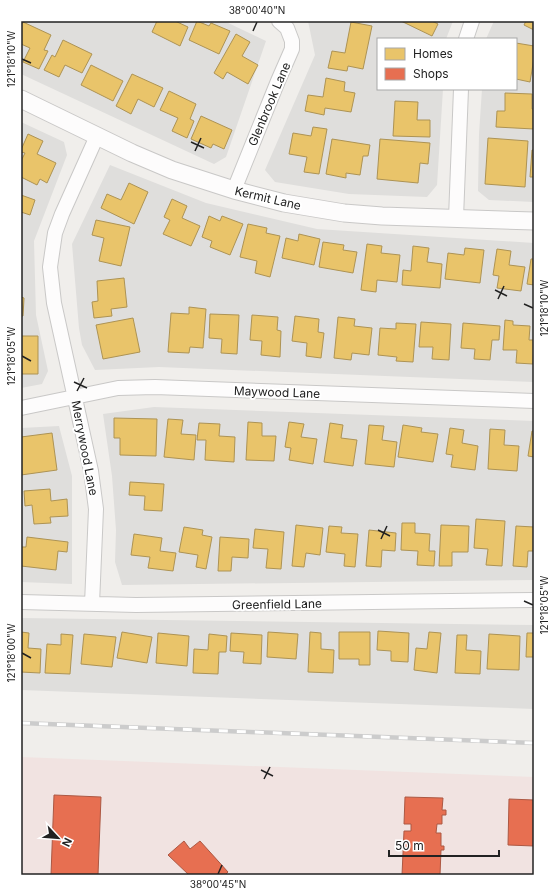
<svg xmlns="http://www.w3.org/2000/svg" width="555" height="896" viewBox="0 0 555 896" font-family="Inter,sans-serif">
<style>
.residential{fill:#dfdedc}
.commercial{fill:#f1e3e1}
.homes{fill:#e9c46a;stroke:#ad9354}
.shops{fill:#e76f51;stroke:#ac5843}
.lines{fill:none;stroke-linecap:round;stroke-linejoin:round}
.minor-casing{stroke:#c9c8c7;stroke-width:16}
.tertiary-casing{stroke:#c9c8c7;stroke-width:19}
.minor{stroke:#fdfcfc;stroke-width:14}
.tertiary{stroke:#fdfcfc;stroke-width:17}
.rail-casing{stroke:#ccc;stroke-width:4.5}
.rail{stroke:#fff;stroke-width:3;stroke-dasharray:9;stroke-linecap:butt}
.ticks{fill:none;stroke:#222;stroke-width:1.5}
.labels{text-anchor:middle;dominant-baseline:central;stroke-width:4;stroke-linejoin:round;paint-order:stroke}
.street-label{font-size:12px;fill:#222;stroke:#fff}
.neatline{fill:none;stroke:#222;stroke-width:1.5}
.ticks-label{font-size:10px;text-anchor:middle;fill:#222}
</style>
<rect width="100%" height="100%" fill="#f0eeeb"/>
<path class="residential" d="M21,21H224L266,41L226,157L214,164L21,74Z
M308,21H453L446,39H378V89H443L437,185L427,197L349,194L275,182L265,170L315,55Z
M494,21H534V202L489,200L478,191L479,134L482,89H516V39H486Z
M21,122L64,142L67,155L34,241L36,315L48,371L42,384L21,388Z
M110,165L206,203L317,229L534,243V382L159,367L95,370L82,345L79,328L72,244Z
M154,407L534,421V580L122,585L115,562L116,530L112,476L103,414Z
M59,426L72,476V584L21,582V428Z
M21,618L534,625V709L21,690Z"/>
<path class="commercial" d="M21,757L534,777V875H21Z"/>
<path class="homes" d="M157,21H175L188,27L180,46L152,32Z
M197,21L209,26L211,23L230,31L219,54L189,40Z
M401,21H432L438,24L432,36Z
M526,21H534V30L524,25Z
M23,22L51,35L44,50L48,51L39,69L23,62L30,48L21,44V25Z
M351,22L372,26L363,69L348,66L347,71L328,68L332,51L345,53Z
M236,34L250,42L242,56L258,65L248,84L227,72L223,79L214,73Z
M63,40L92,54L82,73L65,65L59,77L44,70L52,55L55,57Z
M516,43L534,46V58L530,82L516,79Z
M91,65L123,81L113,101L81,85Z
M132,74L163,88L154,107L138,99L131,114L116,106Z
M326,78L345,82L344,91L355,93L351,112L325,108L324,115L305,111L308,95L323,97Z
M169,91L196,104L190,119L194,121L187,138L172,131L178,118L160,110Z
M505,93L532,94V109H534V129L496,127L497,111H505Z
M395,101L418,102L417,120H430V137L393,136Z
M201,116L232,130L224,149L213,144L211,148L191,139Z
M313,127L327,129L319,174L304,172L307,157L289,154L293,133L311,136Z
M28,134L43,141L37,154L56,163L47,183L40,179L37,185L21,177V161L25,153L21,152V150Z
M488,138L528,141L525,187L485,184Z
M332,139L370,145L368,156H363L360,175L346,173V178L326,174Z
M380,139L430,143L428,164L420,163L418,183L377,179Z
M532,150H534V177H530Z
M129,183L148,192L134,224L101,208L107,194L121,200Z
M21,195L35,200L30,215L21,212Z
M172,199L187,206L182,218L200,226L191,246L163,234L170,220L164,217Z
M209,216L220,221L222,216L243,224L230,255L210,247L212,241L202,237Z
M96,220L130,227L121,266L99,261L104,238L92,235Z
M248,224L267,228L266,233L280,236L270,277L255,273L257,261L240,257Z
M299,234L320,239L314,265L282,258L286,238L298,241Z
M323,242L344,245L343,250L357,252L353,273L319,267Z
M367,244L382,246L381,253L400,255L397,282L377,280L376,292L361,290Z
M413,246L429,248L427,262L442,264L440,288L402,285L403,270L411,271Z
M465,248L484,250L480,283L445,279L448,253L464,255Z
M497,249L511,251L509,265L525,267L521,291L497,288L499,276L493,275Z
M531,259H534V285L527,284Z
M124,278L127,307L111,309L112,316L94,318L92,302L98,301L97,281Z
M21,297L24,298L23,316H21Z
M189,307L206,309L203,348L190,347L189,353L168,352L171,313L189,314Z
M210,314L239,315L237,354L221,353L222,339L209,338Z
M252,315L278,317L277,330L281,331L280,357L261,355L262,341L250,340Z
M295,316L319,319L318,332L324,333L321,358L306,356L307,343L292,341Z
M338,317L355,319L354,326L372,328L369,355L352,353L351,360L334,358Z
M133,318L140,352L103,359L96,325Z
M505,320L513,321V325L530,326L529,340H534L533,364L516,363L517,350H503Z
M421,322L451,324L449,360L432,359L433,347H419Z
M396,323L416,324L413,362L396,361L397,357L378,355L380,328L396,329Z
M463,323L500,326L499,340H492L490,360L474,359L475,349L461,348Z
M21,336H38V374H21Z
M114,418L157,419L156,456L120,455V438H114Z
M168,419L183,420L181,434L196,435L194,460L164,457Z
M248,422L262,423V436H276L274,461L246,460Z
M289,422L304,424L301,437L317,439L313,464L289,460L291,448L285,447Z
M199,423L220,424L219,436L235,437L234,462L205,460L206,440H197Z
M330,423L343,425L341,438L357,440L353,466L324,462Z
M369,425L384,426L382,440L397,442L394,467L365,464Z
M403,425L422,428L421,432L438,434L433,462L398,457Z
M450,428L464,430L462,443L478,446L475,470L451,467L453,455L446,454Z
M490,429L505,430L504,445L519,446L517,471L488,469Z
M532,431H534V457L528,456Z
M52,433L57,470L21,475V437Z
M130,482L164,484L162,511L144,510L145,496L129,495Z
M50,489L51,501L67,499L68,516L50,517L51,523L34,524L32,505L25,506L24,491Z
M476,519L505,521L502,566L486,565L488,549L474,548Z
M402,523H415V533L430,534L429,551H435L434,566L417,565L418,551L401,550Z
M296,525L323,528L320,555L306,553L304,567L292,566Z
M441,525L469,526L468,552H452V566H439Z
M329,526L342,527L341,533L358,534L355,567L344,566L345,554L326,552Z
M516,526L534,527V551H528L527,567L513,566Z
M184,527L203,530L202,535L212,537L206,569L196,567L198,555L179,552Z
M255,529L284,532L281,569L266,568L268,549L253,548Z
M369,530L396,533L395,551L382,550L381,567L366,566Z
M134,534L162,538L160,551L176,553L173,571L148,568L150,557L131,555Z
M27,537L68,542L67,552L58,551L56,570L21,566V547H26Z
M220,537L249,539L248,558L232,557L231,571H218Z
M378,631L409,633L408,662L391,661V651L377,650Z
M21,632L29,633L28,648L41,649L40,673L21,672Z
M122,632L152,637L147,663L117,658Z
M268,632L298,634L296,659L267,657Z
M310,632L321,633V649L334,650L333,673L308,672Z
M339,632H370V665H359V659H339Z
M429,632L441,633L437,673L414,670L416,648L427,649Z
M158,633L189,636L187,666L156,663Z
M231,633L262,635L261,664L243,663L244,652L230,651Z
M527,633H534V657H526Z
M61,634L73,635L70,674L45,673L47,644L61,645Z
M84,634L116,637L112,667L81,664Z
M209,634L227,636L226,652H219L218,674L193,673L194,649L208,650Z
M489,634L520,636L519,670L487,669Z
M457,635H467L466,650L481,651L480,674L455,673Z"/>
<path class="shops" d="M54,795L101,797L98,875H51Z
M405,797L443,798L442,810H446V815H442V824H437L436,833H441V846H444V850H441L440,875H402L404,831H411V824H404Z
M509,799L534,800V846L508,845Z
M184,841L190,849L200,841L228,872L225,875H189L168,855Z"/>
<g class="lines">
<g class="minor-casing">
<path id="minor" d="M466,39L472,21
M234,190L278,81L292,49V41L287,28L279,21
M456,218L461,89
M21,408L118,388L155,387L534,401
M21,602L136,605L534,600
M92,604L96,509L91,471L54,303L50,267L55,233L62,214L97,136"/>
</g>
<g class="tertiary-casing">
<path id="tertiary" d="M21,99L132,153L172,170L234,190L284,203L344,213L382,216L534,221"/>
</g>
<use href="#minor" class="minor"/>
<use href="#tertiary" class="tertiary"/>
<g class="rail-casing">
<path id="rail" d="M21,723L534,743"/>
</g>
<use href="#rail" class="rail"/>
</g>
<path class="ticks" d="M253,31L257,22M22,59L31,63M191,142L204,148M195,151L201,138M495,290L507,296M498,299L504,286M524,304L533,308M22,356L31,361M74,382L87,388M77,391L84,378M378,530L390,536M381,539L387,526M524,601L533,605M22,653L31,658M261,770L273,776M264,779L270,767M218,874L222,865"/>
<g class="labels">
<g class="street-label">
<text transform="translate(269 104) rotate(-67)">Glenbrook Lane</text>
<text transform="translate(268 198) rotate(13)">Kermit Lane</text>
<text transform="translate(277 392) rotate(2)">Maywood Lane</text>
<text transform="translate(85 448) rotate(79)">Merrywood Lane</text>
<text transform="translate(277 604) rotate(-1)">Greenfield Lane</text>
</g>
</g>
<rect width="555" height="896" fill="none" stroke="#ffffff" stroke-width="44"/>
<rect x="377" y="38" width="140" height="52" fill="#ffffff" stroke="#a7a7a7"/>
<rect x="385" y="48" width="20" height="12" fill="#e9c46a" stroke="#a7a7a7"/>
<text x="413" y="58" font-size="12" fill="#222222">Homes</text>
<rect x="385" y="68" width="20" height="12" fill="#e76f51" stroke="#a7a7a7"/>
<text x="413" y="78" font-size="12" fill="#222222">Shops</text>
<g transform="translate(58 838) rotate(116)" stroke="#ffffff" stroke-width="3" paint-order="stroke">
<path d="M0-3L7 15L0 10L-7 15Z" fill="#222222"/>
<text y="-6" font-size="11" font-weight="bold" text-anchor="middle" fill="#222222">N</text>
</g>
<path d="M389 850v6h110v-6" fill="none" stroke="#222222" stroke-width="2"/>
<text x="395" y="850" font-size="12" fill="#222222" stroke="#ffffff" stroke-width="3" paint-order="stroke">50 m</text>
<rect x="22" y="22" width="511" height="852" class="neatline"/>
<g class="ticks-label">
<text x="257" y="14">38°00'40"N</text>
<text transform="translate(11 59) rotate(-90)" y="4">121°18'10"W</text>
<text transform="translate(544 308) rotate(-90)" y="4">121°18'10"W</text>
<text transform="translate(11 356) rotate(-90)" y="4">121°18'05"W</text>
<text transform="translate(544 605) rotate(-90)" y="4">121°18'05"W</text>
<text transform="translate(11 653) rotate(-90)" y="4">121°18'00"W</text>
<text x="218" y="888">38°00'45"N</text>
</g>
</svg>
